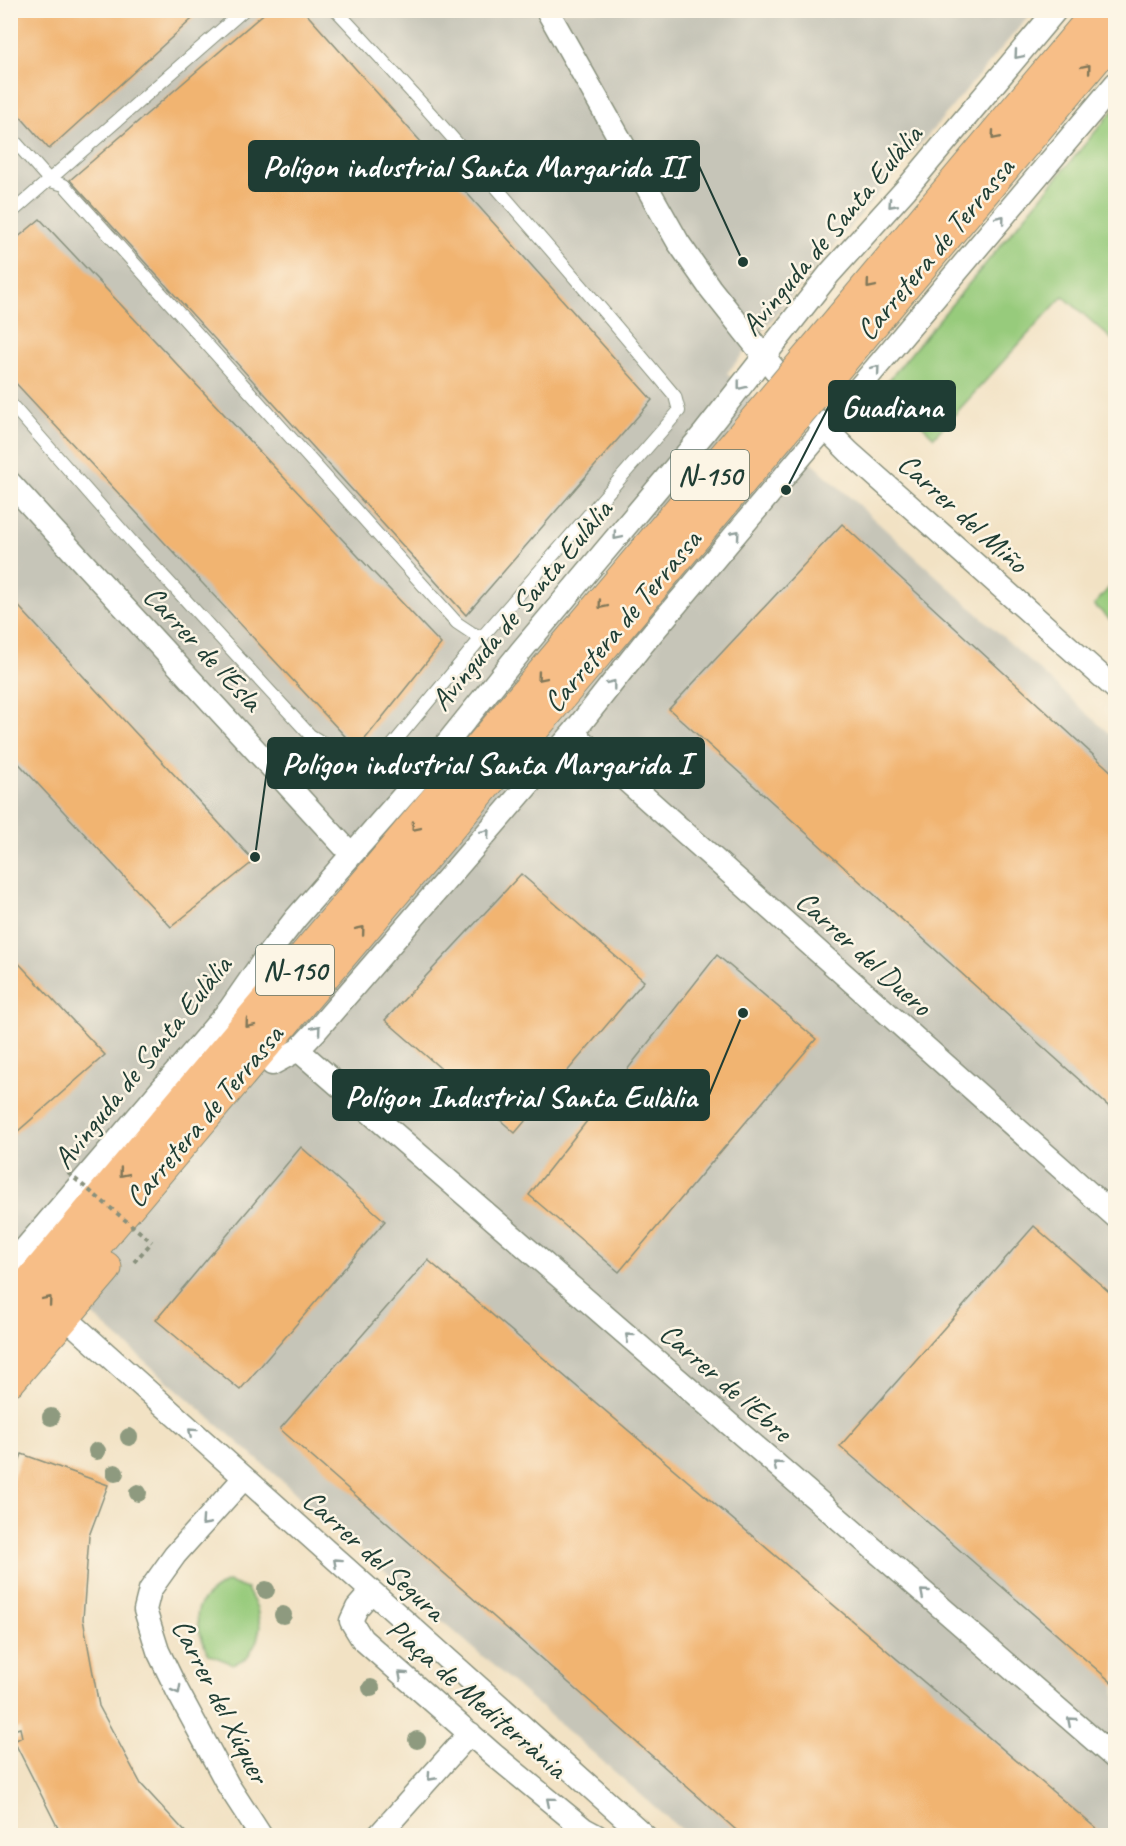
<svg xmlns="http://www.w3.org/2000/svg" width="1126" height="1846" viewBox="0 0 1126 1846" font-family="Caveat,sans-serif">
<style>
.industrial{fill:#c6c5b8}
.green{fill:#97cb7b;stroke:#5b8458;stroke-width:1.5}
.building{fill:#f1b471}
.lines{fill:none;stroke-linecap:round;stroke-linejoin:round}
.service-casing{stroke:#88907c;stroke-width:14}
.minor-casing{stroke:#88907c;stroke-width:25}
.primary-casing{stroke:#88907c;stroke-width:35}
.path{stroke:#88907c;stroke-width:4;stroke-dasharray:4.5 4.5;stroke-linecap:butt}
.service{stroke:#fff;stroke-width:12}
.minor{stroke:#fff;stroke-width:22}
.primary{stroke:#f7be87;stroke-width:33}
.primary-bridge-casing{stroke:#88907c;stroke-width:35;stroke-linecap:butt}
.path-bridge{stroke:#88907c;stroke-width:4;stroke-dasharray:4.5 4.5;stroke-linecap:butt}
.primary-bridge{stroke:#f7be87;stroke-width:33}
.tree{fill:#8e9a7f}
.oneway{stroke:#8f9e9a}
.oneway2{stroke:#807759}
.labels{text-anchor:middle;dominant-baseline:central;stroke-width:5;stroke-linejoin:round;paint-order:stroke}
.shield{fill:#fcf5e5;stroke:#617469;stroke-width:1.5}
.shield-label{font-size:28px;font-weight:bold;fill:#1f3d34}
.street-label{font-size:30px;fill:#1f3d34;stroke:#fcf5e5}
.leader{fill:none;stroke:#1f3d34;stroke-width:2}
.callout-dot{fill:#1f3d34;stroke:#fcf5e5;stroke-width:2}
.callout{fill:#1f3d34;stroke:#1f3d34;stroke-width:2}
.callout-label{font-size:32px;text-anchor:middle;font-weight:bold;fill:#fff}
</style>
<rect width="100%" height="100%" fill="#fcf5e5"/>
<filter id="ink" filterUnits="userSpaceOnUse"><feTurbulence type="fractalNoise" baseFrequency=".0167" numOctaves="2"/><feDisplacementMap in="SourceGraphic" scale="12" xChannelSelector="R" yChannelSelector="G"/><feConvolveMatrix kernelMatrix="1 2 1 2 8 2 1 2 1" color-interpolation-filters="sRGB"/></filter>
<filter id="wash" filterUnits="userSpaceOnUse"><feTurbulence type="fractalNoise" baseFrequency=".008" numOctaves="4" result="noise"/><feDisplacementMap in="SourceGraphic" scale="24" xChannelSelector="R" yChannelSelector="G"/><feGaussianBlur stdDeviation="1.35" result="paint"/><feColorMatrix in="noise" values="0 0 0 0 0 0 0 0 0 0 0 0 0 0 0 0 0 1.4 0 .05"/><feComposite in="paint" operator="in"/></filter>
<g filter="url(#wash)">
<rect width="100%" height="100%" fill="#f2e2c4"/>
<path class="industrial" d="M11,11H1033L727,373L820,470L1115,739V1835H687L11,1244Z"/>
<path class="green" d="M1115,108V342L1063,296L934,437L883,387Z
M1115,581V624L1094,605Z
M228,1582L247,1589L257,1608L260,1627L257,1640L247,1658L233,1664L208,1654C193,1618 189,1601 228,1582Z"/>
<g id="blocks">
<path class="building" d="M10,10H202L49,149L10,105Z
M268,10H303L652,400L466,615L70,180Z
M40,219L441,644L357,749L10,377V244Z
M842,524L1116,776V1113L669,709Z
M10,597L254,861L171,927L10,754Z
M521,874L644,981L515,1133L385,1020Z
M10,954L105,1055L10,1138Z
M717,955L816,1039L619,1272L529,1195Z
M301,1147L385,1221L240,1390L156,1320Z
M1034,1226L1116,1298V1686L840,1446Z
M428,1260L1105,1836H743L280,1429Z
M22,1454L108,1485L89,1536L83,1619L99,1706L141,1784L189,1836H62L14,1741L22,1737L20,1728L10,1731V1484Z"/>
</g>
</g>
<g filter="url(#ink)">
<use href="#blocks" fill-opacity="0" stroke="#88907c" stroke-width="1.5"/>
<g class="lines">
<g class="service-casing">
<path id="service" d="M10,136L50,181L64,185L457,623L472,633L482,637L679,411L675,396C565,265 453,135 336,10
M10,214L244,10
M10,403L133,543L310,735L346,757L418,779
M375,766L482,637"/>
</g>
<g class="minor-casing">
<path id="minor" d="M547,10L678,242L710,288L794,394
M816,419L849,452L1116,689
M10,483L351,854
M573,733L1116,1217
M298,1050L1116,1759
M272,1064L298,1050L315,1032L573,733L643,644L1116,83
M10,1266L229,1010L265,958L296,918L418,779L521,651L704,433L830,273L906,189L1056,10
M65,1317L645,1836
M244,1478L175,1555L150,1590L145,1610L158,1651L177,1690L228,1785L261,1836
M371,1592L357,1608L351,1621L362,1639L494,1755L584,1829L597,1836
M378,1836L470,1733"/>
</g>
<g class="primary-casing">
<path id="primary" d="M842,318L1100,10
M860,338L1116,33
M10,1307L578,632
M10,1345L599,650
M10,1379L105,1268"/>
</g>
<path class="path" d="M134,1262L152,1242"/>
<use href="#service" class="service"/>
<use href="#minor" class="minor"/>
<use href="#primary" class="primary"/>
<g class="primary-bridge-casing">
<path id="primary-bridge" d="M578,632L842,318
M599,650L860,338"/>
</g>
<path class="path-bridge" d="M68,1173L152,1242"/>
<use href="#primary-bridge" class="primary-bridge"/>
</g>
<g class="tree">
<circle cx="51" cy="1417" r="9"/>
<circle cx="129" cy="1437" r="9"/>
<circle cx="97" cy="1451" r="9"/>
<circle cx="115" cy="1473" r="9"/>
<circle cx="138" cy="1493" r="9"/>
<circle cx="266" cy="1590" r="9"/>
<circle cx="283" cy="1615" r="9"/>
<circle cx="371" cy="1688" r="9"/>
<circle cx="417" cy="1740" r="9"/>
</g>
<defs><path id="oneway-chevron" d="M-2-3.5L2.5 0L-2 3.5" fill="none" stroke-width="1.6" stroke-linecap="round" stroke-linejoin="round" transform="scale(1.5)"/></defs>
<g class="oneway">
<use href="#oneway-chevron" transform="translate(1018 55) rotate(131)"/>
<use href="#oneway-chevron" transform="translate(892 204) rotate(132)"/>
<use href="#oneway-chevron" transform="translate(1001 219) rotate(-50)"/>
<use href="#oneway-chevron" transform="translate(876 369) rotate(-50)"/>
<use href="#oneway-chevron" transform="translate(741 386) rotate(128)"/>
<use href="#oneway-chevron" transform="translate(736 534) rotate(-49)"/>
<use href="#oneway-chevron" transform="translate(617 536) rotate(130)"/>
<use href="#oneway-chevron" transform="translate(612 684) rotate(-52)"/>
<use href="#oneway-chevron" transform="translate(486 833) rotate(-49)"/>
<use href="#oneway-chevron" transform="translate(317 1029) rotate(-50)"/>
<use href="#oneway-chevron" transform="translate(629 1337) rotate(-139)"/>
<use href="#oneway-chevron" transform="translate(192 1432) rotate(-138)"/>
<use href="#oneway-chevron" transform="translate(777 1465) rotate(-139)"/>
<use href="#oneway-chevron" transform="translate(205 1522) rotate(132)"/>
<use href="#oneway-chevron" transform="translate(337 1562) rotate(-138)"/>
<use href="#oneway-chevron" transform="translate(924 1593) rotate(-139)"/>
<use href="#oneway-chevron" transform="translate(402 1675) rotate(-138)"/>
<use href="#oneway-chevron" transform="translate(177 1690) rotate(62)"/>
<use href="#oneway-chevron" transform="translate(1071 1721) rotate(-139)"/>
<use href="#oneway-chevron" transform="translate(431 1777) rotate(132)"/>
<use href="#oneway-chevron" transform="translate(550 1801) rotate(-140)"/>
</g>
<g class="oneway2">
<use href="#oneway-chevron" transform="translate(1087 68) rotate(-50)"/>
<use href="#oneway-chevron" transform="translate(995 136) rotate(131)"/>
<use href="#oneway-chevron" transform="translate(870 285) rotate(130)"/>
<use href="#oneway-chevron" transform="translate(602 605) rotate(130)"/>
<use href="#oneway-chevron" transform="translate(541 677) rotate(130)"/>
<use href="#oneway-chevron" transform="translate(415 827) rotate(130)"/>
<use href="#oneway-chevron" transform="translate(361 930) rotate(-50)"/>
<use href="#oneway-chevron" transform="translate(249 1024) rotate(130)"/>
<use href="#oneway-chevron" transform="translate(123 1173) rotate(130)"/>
<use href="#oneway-chevron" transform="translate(48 1300) rotate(-50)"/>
</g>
</g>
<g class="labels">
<g class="shield">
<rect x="671" y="450" width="78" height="50" rx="4.5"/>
<rect x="256" y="945" width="78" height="50" rx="4.5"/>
</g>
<g class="shield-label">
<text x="710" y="475">N-150</text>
<text x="295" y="970">N-150</text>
</g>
<g class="street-label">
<text transform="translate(831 230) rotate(-50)">Avinguda de Santa Eulàlia</text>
<text transform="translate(935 249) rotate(-50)">Carretera de Terrassa</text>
<text transform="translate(963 513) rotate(42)">Carrer del Miño</text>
<text transform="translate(521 605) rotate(-50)">Avinguda de Santa Eulàlia</text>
<text transform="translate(622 621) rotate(-50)">Carretera de Terrassa</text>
<text transform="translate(203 648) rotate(47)">Carrer de l'Esla</text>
<text transform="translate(864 953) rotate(42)">Carrer del Duero</text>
<text transform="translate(142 1062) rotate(-51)">Avinguda de Santa Eulàlia</text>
<text transform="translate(204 1116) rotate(-50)">Carretera de Terrassa</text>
<text transform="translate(726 1382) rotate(41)">Carrer de l'Ebre</text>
<text transform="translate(374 1555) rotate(42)">Carrer del Segura</text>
<text transform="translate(477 1698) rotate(41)">Plaça de Mediterrània</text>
<text transform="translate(221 1701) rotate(63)">Carrer del Xúquer</text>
</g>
</g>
<path class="leader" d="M743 262L699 166M786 490L829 406M255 857L268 763M743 1013L709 1095"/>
<g class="callout-dot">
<circle cx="743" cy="262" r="6"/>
<circle cx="786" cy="490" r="6"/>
<circle cx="255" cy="857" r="6"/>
<circle cx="743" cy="1013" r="6"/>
</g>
<g class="callout">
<rect x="249" y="141" width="450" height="50" rx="6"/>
<rect x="829" y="381" width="126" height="50" rx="6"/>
<rect x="268" y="738" width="436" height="50" rx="6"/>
<rect x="333" y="1070" width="376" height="50" rx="6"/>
</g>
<g class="callout-label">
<text x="474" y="177">Polígon industrial Santa Margarida II</text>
<text x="892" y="417">Guadiana</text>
<text x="486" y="774">Polígon industrial Santa Margarida I</text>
<text x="521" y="1107">Polígon Industrial Santa Eulàlia</text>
</g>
<rect width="1126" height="1846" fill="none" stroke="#fcf5e5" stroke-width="36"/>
</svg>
